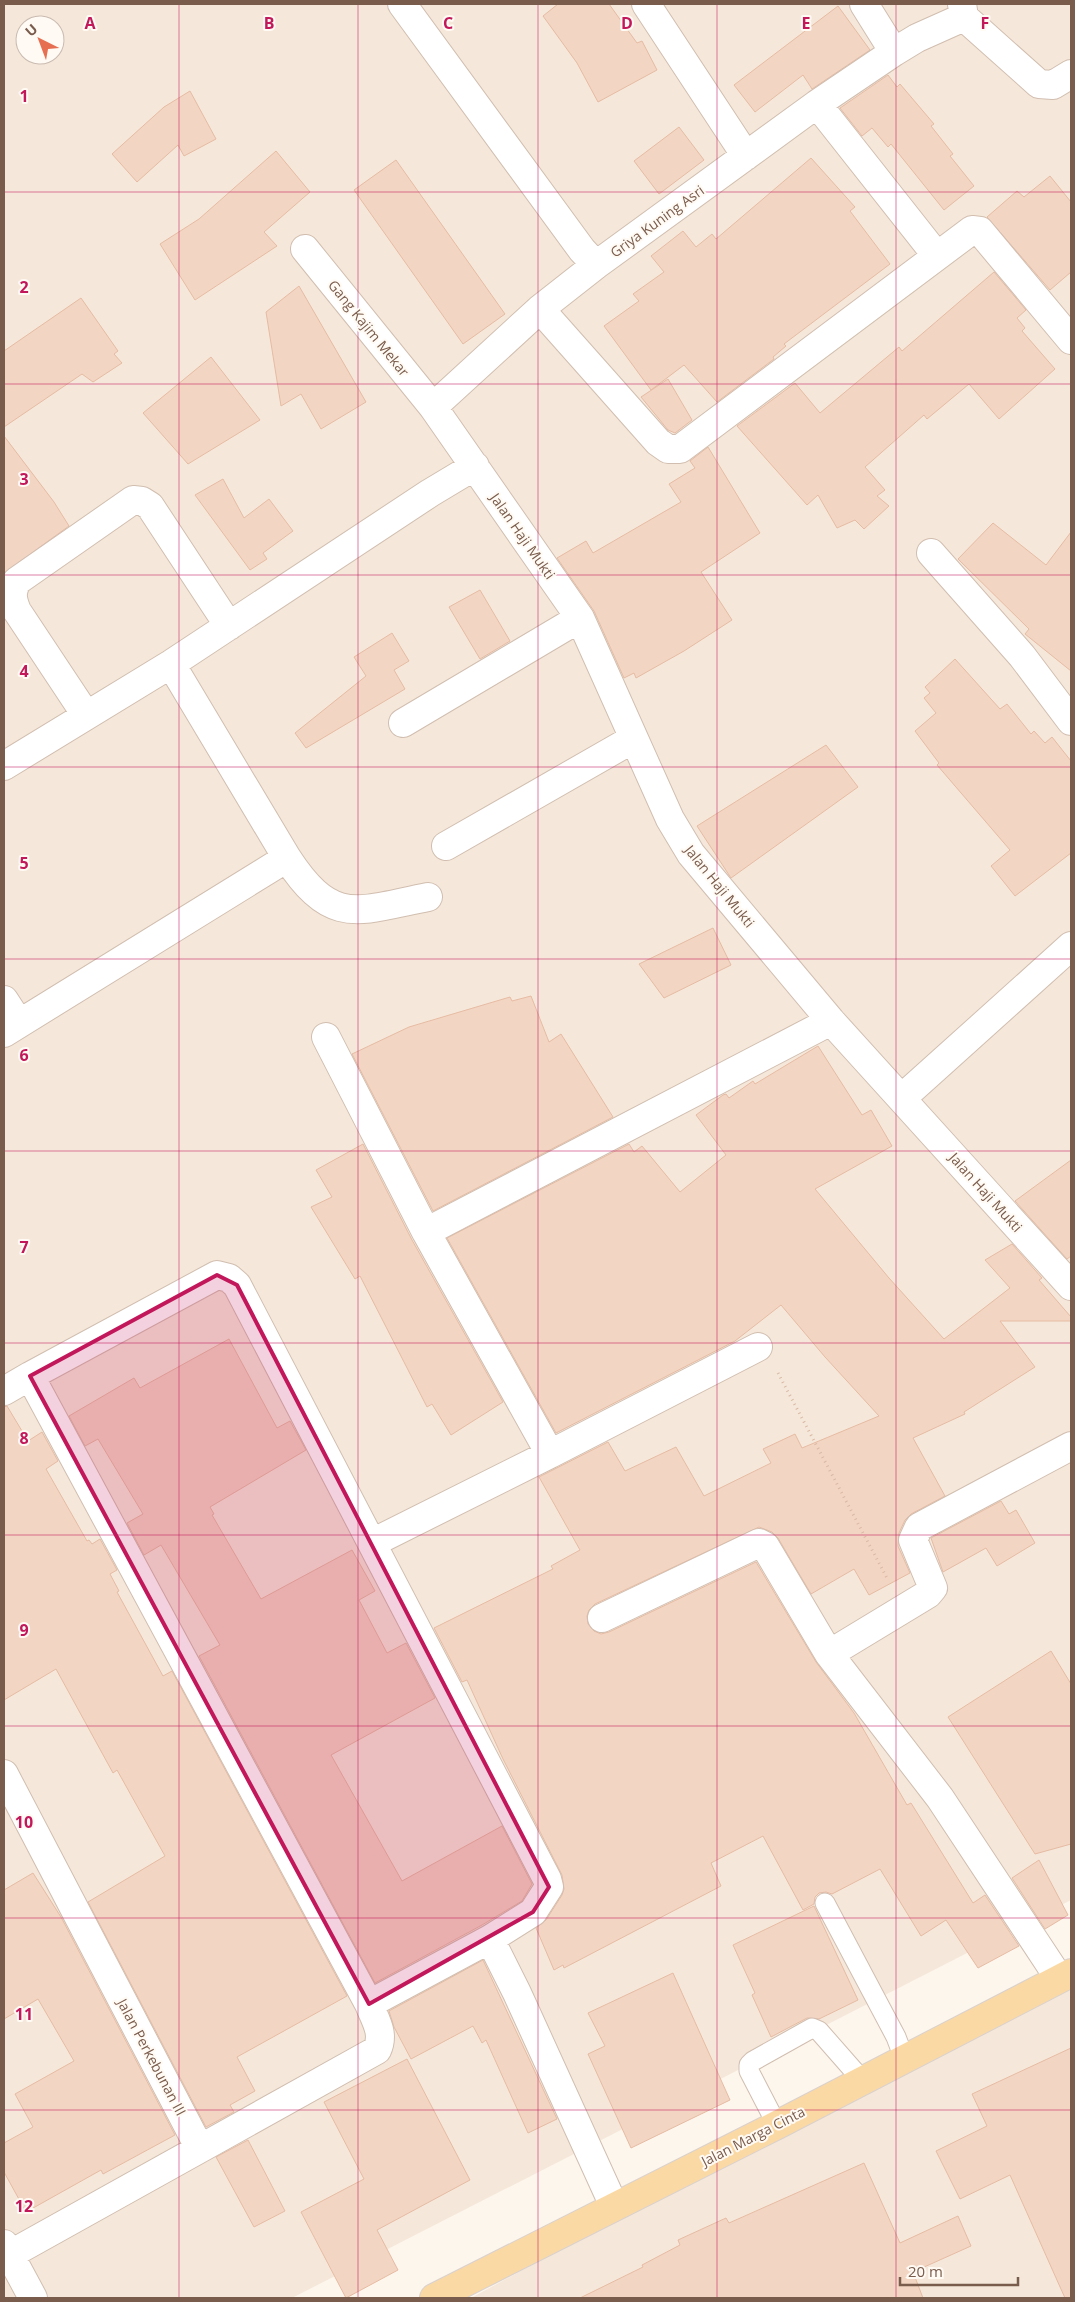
<svg xmlns="http://www.w3.org/2000/svg" width="1075" height="2302" viewBox="0 0 1075 2302" font-family="'Open Sans',sans-serif">
<style>
.residential{fill:#f5e8da;fill-rule:evenodd}
.building{fill:#f3d5c3;stroke:#e6bba3}
.lines{fill:none;stroke-linecap:round;stroke-linejoin:round}
.service-casing{stroke:#d1beb0;stroke-width:21}
.minor-casing{stroke:#d1beb0;stroke-width:30}
.primary-casing{stroke:#dad1cd;stroke-width:30}
.path{stroke:#d9b8a5;stroke-width:3;stroke-dasharray:1 4;stroke-linecap:butt}
.service{stroke:#fff;stroke-width:19}
.minor{stroke:#fff;stroke-width:28}
.primary{stroke:#fbd9a5;stroke-width:28}
.marked{fill:#c2185b;fill-opacity:0.2;stroke:#c2185b;stroke-width:4;stroke-linejoin:round}
.grid{fill:none;stroke:#c2185b;stroke-width:1;stroke-opacity:0.55}
.labels{text-anchor:middle;dominant-baseline:central;stroke-width:4;stroke-linejoin:round;paint-order:stroke}
.street-label{font-size:14px;fill:#7a5c4d;stroke:#fffaf3}
.grid-label{font-size:16px;text-anchor:middle;font-weight:bold;fill:#c2185b;stroke:#fffaf3;stroke-width:4;stroke-linejoin:round;paint-order:stroke}
</style>
<rect width="100%" height="100%" fill="#fdf6ec"/>
<path class="residential" d="M4,4H1071V1900L292,2298H4ZM25,25H55V55H25Z
M1071,1978V2298H471L834,2101Z"/>
<path class="building" d="M558,4H609L637,43L642,41L657,70L598,102L577,63L543,16Z
M838,6L870,50L812,89L803,75L755,112L734,85Z
M888,75L897,87L900,84L934,124L931,126L953,154L950,156L974,186L944,210L891,144L888,147L872,128L862,136L840,108Z
M190,91L216,139L184,156L178,145L137,182L112,154L164,107Z
M679,127L704,160L659,194L634,161Z
M276,151L310,192L264,232L277,246L195,300L160,244L199,219Z
M811,158L855,207L850,211L890,264L784,344L786,346L773,357L774,359L717,402L684,365L651,390L604,326L639,301L633,294L664,272L651,256L683,231L696,247L712,234L716,239Z
M396,160L505,314L463,344L354,190Z
M1050,176L1071,202V272L1050,290L987,217L1017,191L1024,197Z
M994,272L1026,310L1017,318L1025,328L1022,331L1055,369L999,419L969,384L927,419L924,415L865,467L885,490L877,496L889,506L864,529L855,520L837,528L818,495L807,505L737,426L795,383L820,413L899,347L902,351Z
M299,286L366,402L321,429L301,394L281,406L266,312Z
M81,298L118,351L114,354L122,363L93,382L82,374L4,427V351Z
M211,357L260,420L188,464L143,413Z
M668,379L692,420L675,433L668,430L641,397Z
M4,436L54,502L69,526L4,573Z
M708,447L760,533L701,572L732,620L684,651L636,678L634,673L624,678L594,611L557,558L586,541L593,553L681,502L669,484L695,468L690,461Z
M223,479L244,518L269,499L293,531L263,553L267,559L250,570L195,495Z
M993,523L1046,565L1071,532V671L1025,634L1029,629L958,559Z
M480,590L510,641L480,659L449,607Z
M392,633L409,661L394,670L405,689L306,748L295,733L366,676L354,657Z
M955,659L1000,709L1007,704L1031,734L1034,731L1045,743L1052,737L1071,761V853L1015,896L991,866L1010,850L937,765L939,763L915,731L936,713L924,698L930,693L925,687Z
M826,745L858,787L731,878L697,826Z
M713,928L731,965L664,998L639,964Z
M531,996L549,1042L561,1034L613,1117L433,1211L352,1054L409,1027L510,997L512,1001Z
M818,1046L862,1115L871,1110L892,1146L815,1189L889,1278L944,1339L1010,1288L985,1260L1012,1244L1042,1278L1039,1280L1071,1317V1321H1000L1035,1367L964,1412L965,1414L913,1438L945,1496L911,1514L905,1520L899,1533L898,1546L910,1573L869,1595L854,1569L811,1594L778,1538L772,1532L759,1527L595,1604L589,1610L587,1616L588,1624L594,1631L601,1634L609,1632L756,1562L816,1662L854,1713L907,1805L911,1803L973,1903L985,1895L1019,1946L978,1968L946,1920L921,1936L880,1869L832,1894L826,1892L819,1893L815,1897L814,1904L803,1910L763,1836L711,1863L721,1886L564,1968L563,1965L554,1970L536,1928L546,1920L562,1895L564,1889L562,1875L503,1759L467,1680L462,1682L434,1628L553,1569L551,1566L580,1550L539,1477L608,1442L625,1471L676,1447L704,1496L771,1463L763,1449L795,1434L802,1448L879,1416L825,1357L781,1305L735,1341L556,1433L447,1238L629,1144L634,1152L642,1146L680,1192L726,1155L696,1115L723,1095L726,1094L729,1098L753,1081L755,1084Z
M363,1144L412,1240L503,1402L451,1435L432,1404L427,1407L360,1276L355,1279L311,1207L332,1197L316,1170Z
M1071,1160V1256L1067,1259L1015,1201Z
M229,1339L277,1428L290,1421L306,1450L210,1507L214,1514L212,1515L261,1599L352,1550L375,1591L359,1600L387,1653L406,1643L435,1698L331,1755L402,1881L502,1826L532,1884L522,1901L482,1925L375,1983L199,1656L220,1645L161,1545L144,1555L127,1523L143,1514L98,1439L85,1446L69,1416L134,1378L140,1388Z
M7,1406L28,1441L42,1432L58,1461L46,1469L87,1541L89,1540L92,1544L100,1539L117,1570L110,1574L119,1591L117,1592L163,1676L172,1671L347,1996L237,2057L255,2091L230,2105L234,2112L206,2127L88,1902L165,1856L117,1770L113,1773L56,1669L4,1700V1407Z
M1001,1501L1009,1514L1016,1510L1035,1543L997,1566L986,1548L943,1572L931,1538Z
M1051,1651L1071,1684V1844L1035,1854L948,1717Z
M1039,1860L1068,1915L1045,1929L1012,1878Z
M33,1873L61,1917L175,2135L103,2174L101,2170L26,2212L4,2172V2143L33,2127L15,2094L74,2061L38,1999L4,2019V1890Z
M814,1906L858,2000L819,2019L807,2018L771,2037L752,1995L755,1993L733,1945Z
M483,1960L557,2119L528,2133L486,2040L482,2043L473,2026L411,2059L394,2027L389,2011Z
M673,1973L730,2100L631,2148L588,2054L605,2046L588,2013Z
M1071,2048V2298H1065L1010,2175L960,2199L936,2151L987,2126L972,2094Z
M407,2059L470,2180L377,2230L398,2270L346,2298L301,2212L364,2179L324,2102Z
M248,2140L285,2211L254,2227L216,2157Z
M864,2163L900,2243L958,2216L971,2246L913,2272L923,2298H580L643,2267L642,2265L680,2245L678,2240L726,2218L729,2223Z"/>
<g class="lines">
<g class="service-casing">
<path id="service" d="M825,1903L896,2037L904,2058
M777,2125L749,2071V2065L753,2061L812,2028L819,2031L862,2080"/>
</g>
<g class="minor-casing">
<path id="minor" d="M402,4L582,250L596,265
M646,4L746,156
M962,4L964,17L1039,84L1053,85L1071,74
M894,52L917,38L964,17
M817,104L937,256
M305,249L433,407L580,618L670,819L691,854L831,1021L1071,1286
M540,309L658,442L668,449H680L972,230L980,231L1071,340
M433,407L540,309L596,265L817,104L894,52L864,4
M931,553L1022,656L1071,721
M86,715L17,611C12,599 11,593 17,581L133,500L142,501L150,506L229,626
M403,723L580,618
M4,766L171,664L430,493L475,466
M446,846L633,739
M287,858C332,927 357,911 428,897
M4,1000L19,1023
M4,1033L287,858L171,664
M326,1037L426,1232
M902,1098L1071,946
M30,1376L217,1275L229,1278L237,1285L547,1879L549,1887L533,1912L490,1939L369,2004
M4,1391L30,1376L369,2004C375,2020 385,2033 377,2050L9,2255
M550,1454L758,1347
M372,1543L550,1454L426,1232L831,1021
M602,1618L759,1543L765,1546L829,1654
M4,1774L199,2147
M490,1939L517,1993L614,2206
M1059,1978L940,1798L829,1654L928,1594L933,1588L913,1540L919,1527L1071,1446
M4,2244L33,2298"/>
</g>
<g class="primary-casing">
<path id="primary" d="M434,2298L777,2125L1071,1973"/>
</g>
<path class="path" d="M778,1373L888,1580"/>
<use href="#service" class="service"/>
<use href="#minor" class="minor"/>
<use href="#primary" class="primary"/>
</g>
<path class="marked" d="M217,1275L237,1285L549,1887L533,1912L369,2004L30,1376Z"/>
<path class="grid" d="M179,4V2298M358,4V2298M538,4V2298M717,4V2298M896,4V2298M4,192H1071M4,384H1071M4,575H1071M4,767H1071M4,959H1071M4,1151H1071M4,1343H1071M4,1535H1071M4,1726H1071M4,1918H1071M4,2110H1071"/>
<g class="labels">
<g class="street-label">
<text transform="translate(657 221) rotate(-36)">Griya Kuning Asri</text>
<text transform="translate(369 328) rotate(51)">Gang Kajim Mekar</text>
<text transform="translate(523 536) rotate(55)">Jalan Haji Mukti</text>
<text transform="translate(720 886) rotate(51)">Jalan Haji Mukti</text>
<text transform="translate(986 1192) rotate(48)">Jalan Haji Mukti</text>
<text transform="translate(152 2057) rotate(62)">Jalan Perkebunan III</text>
<text transform="translate(753 2136) rotate(-27)">Jalan Marga Cinta</text>
</g>
</g>
<g class="grid-label">
<text x="90" y="29">A</text>
<text x="269" y="29">B</text>
<text x="448" y="29">C</text>
<text x="627" y="29">D</text>
<text x="806" y="29">E</text>
<text x="985" y="29">F</text>
<text x="24" y="102">1</text>
<text x="24" y="293">2</text>
<text x="24" y="485">3</text>
<text x="24" y="677">4</text>
<text x="24" y="869">5</text>
<text x="24" y="1061">6</text>
<text x="24" y="1253">7</text>
<text x="24" y="1444">8</text>
<text x="24" y="1636">9</text>
<text x="24" y="1828">10</text>
<text x="24" y="2020">11</text>
<text x="24" y="2212">12</text>
</g>
<rect width="1075" height="2302" fill="none" stroke="#7a5c4d" stroke-width="10"/>
<g transform="translate(40 40) rotate(318)"><circle r="24" fill="#fffaf3" stroke="#cabbb1"/>
<path d="M0-4L9 19L0 12L-9 19Z" fill="#e76f51"/>
<text y="-8" font-size="14" font-weight="bold" text-anchor="middle" fill="#7a5c4d">U</text>
</g>
<path d="M900 2277v8h118v-8" fill="none" stroke="#7a5c4d" stroke-width="2.5"/>
<text x="908" y="2277" font-size="15" fill="#7a5c4d" stroke="#fffaf3" stroke-width="4" paint-order="stroke">20 m</text>
</svg>
